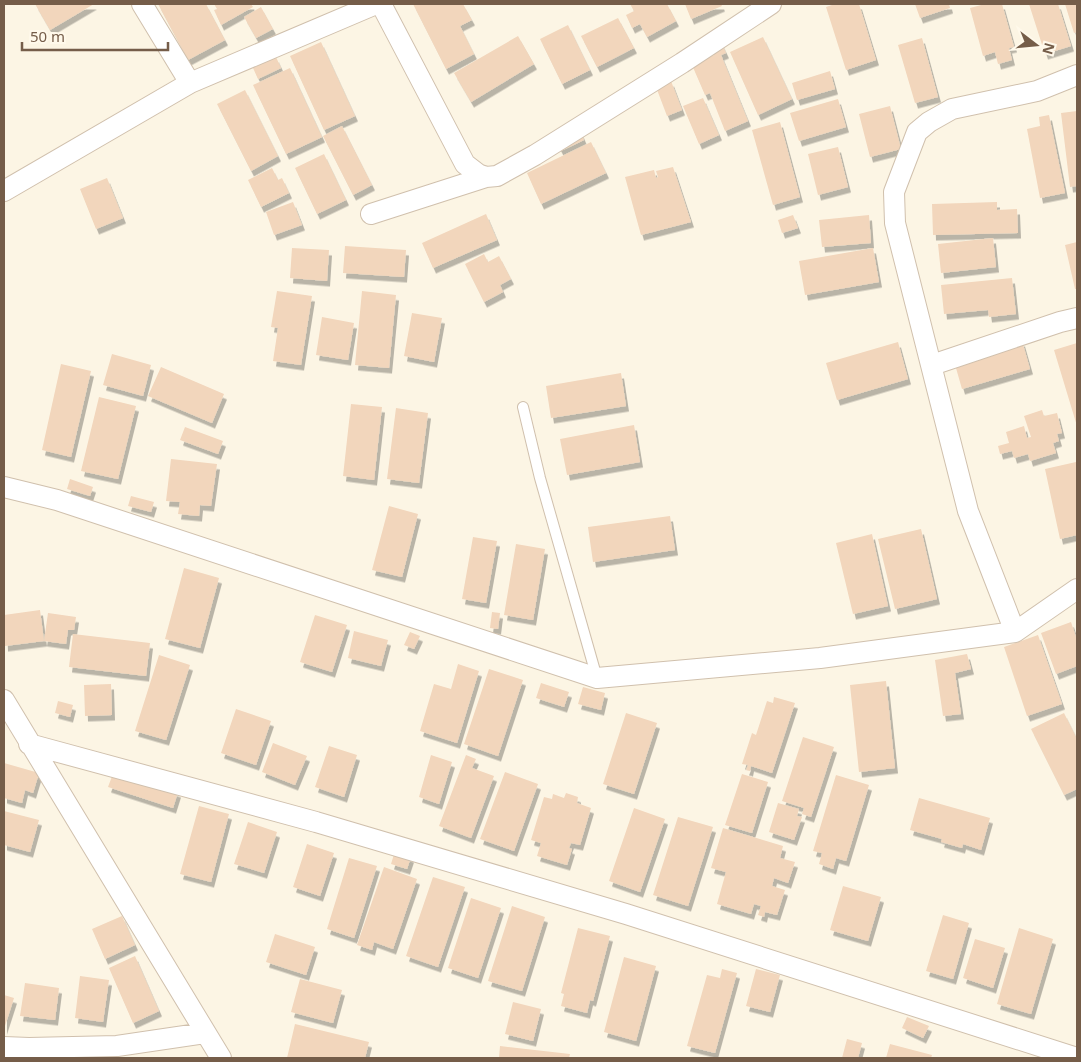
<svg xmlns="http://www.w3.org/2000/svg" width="1081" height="1062" viewBox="0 0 1081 1062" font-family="'Noto Sans',sans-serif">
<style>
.building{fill:#f2d6bc;filter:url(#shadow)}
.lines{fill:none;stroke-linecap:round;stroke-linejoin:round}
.lane-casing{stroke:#d0c0ad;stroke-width:12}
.street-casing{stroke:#d0c0ad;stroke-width:22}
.lane{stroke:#fff;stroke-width:10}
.street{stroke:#fff;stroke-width:20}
</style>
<defs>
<filter id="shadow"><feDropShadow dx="3" dy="5.5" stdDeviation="0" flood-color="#0004"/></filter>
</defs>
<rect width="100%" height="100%" fill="#fcf5e4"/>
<path class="building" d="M35,4H94L50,30Z
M158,4H206L225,40L188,60Z
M214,4H251L253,7L221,25L214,10L217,9Z
M413,4H447L448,5L463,4L472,20L460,26L474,54L446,69Z
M630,4H667L676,21L647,37L640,24L632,28L626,15L634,11Z
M685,4H721L722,6L691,19Z
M835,4H859L876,60L846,70L826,7Z
M915,4H949L950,8L920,18Z
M985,4H1002L1014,47L1009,48L1012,60L998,64L995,52L983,56L970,8Z
M1029,4H1058L1071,46L1045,54Z
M1065,4H1077V32L1074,33Z
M261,7L273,29L256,38L244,17Z
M618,18L634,48L597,67L581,36Z
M568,25L590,70L562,84L540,39Z
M518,36L534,64L471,102L454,73Z
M763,37L792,99L758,115L730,52Z
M922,38L938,97L915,103L898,45Z
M321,42L355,116L324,130L290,56Z
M721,42L726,53L721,55L748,121L725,131L710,93L705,95L692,65L714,55L711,47Z
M276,57L281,68L258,79L253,68Z
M290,68L322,137L286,154L253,85Z
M830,71L835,89L797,100L792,83Z
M671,81L682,110L667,116L656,87Z
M245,90L278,156L251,171L217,104Z
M703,98L719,135L699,144L683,106Z
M838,99L846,127L799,141L790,113Z
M890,106L901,149L870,157L859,114Z
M1077,111V186L1070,187L1061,113Z
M1049,115L1065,193L1040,198L1027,129L1040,126L1039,117Z
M780,122L800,197L773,205L752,130Z
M342,126L372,185L353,195L323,136Z
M579,128L584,140L561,151L555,140Z
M591,142L606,173L541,204L527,173Z
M838,147L848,187L818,195L808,154Z
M324,154L346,200L317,214L295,168Z
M673,167L691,222L641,235L625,177L654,170L656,178L658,177L656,171Z
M272,168L278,180L282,178L289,193L261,207L248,180Z
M107,178L123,218L96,229L80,189Z
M293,202L302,225L274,235L266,212Z
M997,202V210L1017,209L1018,233L933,235L932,204Z
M486,214L497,240L433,268L422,243Z
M793,215L798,228L782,233L778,220Z
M869,215L871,243L822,247L819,220Z
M993,238L996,267L941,273L938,244Z
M1077,242V289H1075L1065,245Z
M345,246L406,250L404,277L343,273Z
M292,248L329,250L327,281L290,278Z
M873,248L879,282L805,295L799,261Z
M484,254L488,262L499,256L511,279L500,285L503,292L484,302L465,264Z
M1012,278L1016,314L989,317L988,310L944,314L941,285Z
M277,291L312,296L301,365L273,361L278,328L271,327Z
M362,291L396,295L389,368L355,365Z
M412,313L442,318L434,362L404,356Z
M322,317L354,323L348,360L316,355Z
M1022,341L1030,369L962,389L954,361Z
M898,342L908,379L837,400L826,363Z
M1077,343V426L1054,350Z
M112,354L151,365L143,396L103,385Z
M61,364L91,371L71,457L42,450Z
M161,367L224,394L212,423L148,396Z
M621,373L626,406L551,418L546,386Z
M99,397L136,406L118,479L81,471Z
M351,404L382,407L374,480L343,476Z
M396,408L428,413L419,483L387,479Z
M1042,410L1044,416L1057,413L1062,433L1057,434L1059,441L1053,443L1056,453L1030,461L1028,454L1014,458L1012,451L1000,454L998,446L1009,443L1006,432L1024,426L1027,438L1031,437L1024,416Z
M634,425L640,462L567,475L560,439Z
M185,427L223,441L218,454L180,440Z
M171,459L217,464L211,506L200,505L199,516L178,514L180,502L166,501Z
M1076,462L1077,535L1060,539L1045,469Z
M70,479L93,487L90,496L67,489Z
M131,496L154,502L151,512L128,506Z
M389,506L418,514L402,577L372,570Z
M670,516L675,550L593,562L588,527Z
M921,529L937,599L895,609L878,539Z
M872,534L888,606L853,614L836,543Z
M473,537L497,541L486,603L462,599Z
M516,544L545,549L533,620L504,615Z
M184,568L219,578L200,648L165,639Z
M40,610L44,641L48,613L76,617L74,630H68L66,644L44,641L5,646L4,615Z
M492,612L500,613L498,629L490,628Z
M315,615L347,625L332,672L300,662Z
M1071,622L1077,640V666L1056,674L1041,633Z
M354,631L388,640L381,666L348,658Z
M410,632L420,636L414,649L404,645Z
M73,634L150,643L146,676L69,667Z
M1038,635L1062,704L1027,716L1004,647Z
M967,654L971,669L955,673L961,714L943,716L935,660Z
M159,655L190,665L166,740L135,731Z
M458,664L479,671L457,743L420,731L434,684L451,689Z
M489,669L523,680L498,756L464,744Z
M886,681L895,768L859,772L850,685Z
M541,683L569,692L564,707L536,698Z
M111,684L112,715L85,716L84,685Z
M583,687L605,693L601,710L578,704Z
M774,697L795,703L772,773L751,766L750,771L746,770L748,765L742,764L752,733L756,735L767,701L773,703Z
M58,701L73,705L70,717L55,713Z
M236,709L271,721L256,765L221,753Z
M626,713L657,723L634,794L603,784Z
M1064,713L1077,739V789L1064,795L1031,729Z
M803,737L834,747L811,817L802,814L804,808L782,801Z
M273,743L307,756L295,785L262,772Z
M329,746L357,755L344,797L315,787Z
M431,755L452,762L439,804L419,797Z
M466,755L476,759L472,768L494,776L471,838L439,826Z
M4,763L39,773L33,793L25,790L22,803L4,798Z
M114,771L178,792L173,808L108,787Z
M505,772L538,784L514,851L480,839Z
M742,774L768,782L752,833L725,825Z
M836,775L869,785L846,861L836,858L833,869L819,864L822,853L813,851Z
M566,793L578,797L577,803L591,808L580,845L571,843L569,848L572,849L567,865L537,856L541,843L531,840L544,797L552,799L553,794L564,798Z
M919,798L990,818L981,850L963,844L962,848L941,842L942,839L910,830Z
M778,803L799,809L797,816L802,817L794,840L769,832Z
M199,806L229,814L211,882L180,874Z
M634,808L665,819L640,892L609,881Z
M4,811L39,820L30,852L4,845Z
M678,817L713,827L688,906L653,895Z
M248,822L277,832L264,873L234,864Z
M723,828L783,846L780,858L795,862L788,883L774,878L772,886L785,890L777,915L765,912L764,917L758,915L761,906L754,904L751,914L717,904L726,872L711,868Z
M307,844L334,853L320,896L293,887Z
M395,851L411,857L407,869L391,864Z
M349,858L377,866L354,938L327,929Z
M384,867L417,879L393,949L374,942L372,950L357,945Z
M433,877L465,887L438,967L406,956Z
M843,886L881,897L868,941L830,930Z
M471,898L501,908L478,978L448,968Z
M512,906L545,917L522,991L488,981Z
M943,915L969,923L953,979L926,971Z
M122,916L135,945L105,959L92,929Z
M578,928L610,936L593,1001L590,1000L587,1013L561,1006L564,994L561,993Z
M1019,928L1053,939L1031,1014L997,1004Z
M275,934L315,947L306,975L266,962Z
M975,939L1005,948L993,988L963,978Z
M135,956L159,1011L133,1023L109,968Z
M624,957L656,966L636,1041L604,1032Z
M722,969L737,973L715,1053L687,1046L707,975L720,978Z
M756,969L780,975L770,1012L746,1006Z
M80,976L109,980L103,1022L75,1018Z
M300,979L342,990L333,1023L291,1012Z
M25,983L59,988L55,1020L20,1016Z
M4,995L14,998L4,1029Z
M513,1002L541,1009L533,1041L505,1034Z
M907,1017L929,1026L923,1038L902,1028Z
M295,1024L369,1042L365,1058H287Z
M847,1039L862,1043L858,1058H842Z
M890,1044L932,1055L931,1058H886Z
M500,1046L570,1054L569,1058H499Z"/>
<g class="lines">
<g class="lane-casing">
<path id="lane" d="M523,407L540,478L597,678"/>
</g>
<g class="street-casing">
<path id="street" d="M142,4L190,83
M381,4L465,164L478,174L486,177L497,176L535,155L682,63L771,4
M4,191L190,83L376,4
M371,214L486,177
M932,365L1060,322L1077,318
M4,487L57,500L597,678L820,658L1015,632L1077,589
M1015,632L968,511L895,223L894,192L917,132L929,122L952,109L1037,91L1077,75
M4,700L221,1058
M29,744L316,822L626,914L1077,1058
M4,1047L29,1048L117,1046L205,1033"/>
</g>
<use href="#lane" class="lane"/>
<use href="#street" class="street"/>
</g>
<rect width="1081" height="1062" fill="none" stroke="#755d49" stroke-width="10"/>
<g transform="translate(1036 45) rotate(106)" stroke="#fff9eb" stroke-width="4" paint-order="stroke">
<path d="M0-4L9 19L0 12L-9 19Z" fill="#755d49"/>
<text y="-8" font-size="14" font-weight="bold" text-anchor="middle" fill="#755d49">N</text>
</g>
<path d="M22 42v8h146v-8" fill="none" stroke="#755d49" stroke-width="2.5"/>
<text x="30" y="42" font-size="15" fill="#755d49" stroke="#fff9eb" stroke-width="4" paint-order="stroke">50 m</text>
</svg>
